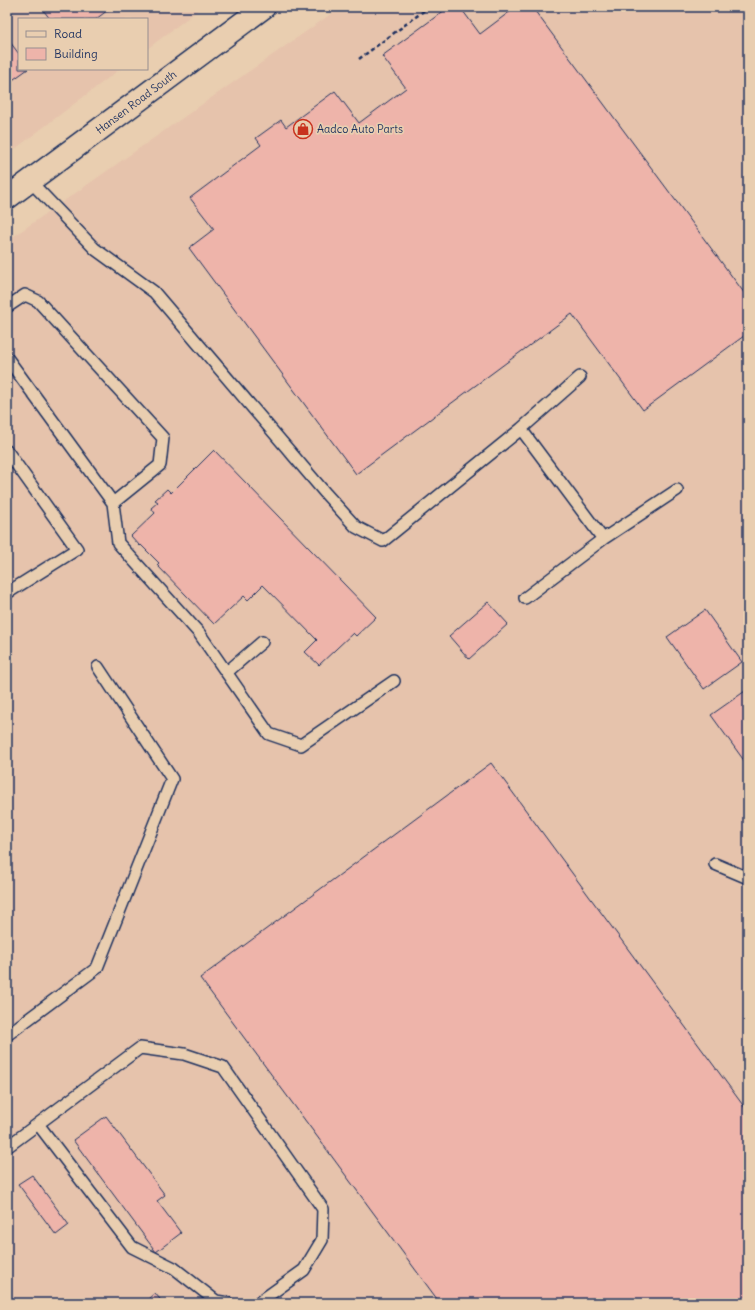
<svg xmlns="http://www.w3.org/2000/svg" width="755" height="1310" viewBox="0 0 755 1310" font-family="Delius,sans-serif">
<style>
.built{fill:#e6c3ac}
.building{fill:#eeb4aa;stroke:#1b2f5e}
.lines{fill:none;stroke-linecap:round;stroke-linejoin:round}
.service-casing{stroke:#1b2f5e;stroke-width:14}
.minor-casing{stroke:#1b2f5e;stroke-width:25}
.path{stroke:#1b2f5e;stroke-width:2.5;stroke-dasharray:4 3;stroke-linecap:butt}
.service{stroke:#e9ceb0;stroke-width:11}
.minor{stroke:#e9ceb0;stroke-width:22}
.labels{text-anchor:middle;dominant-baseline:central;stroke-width:3.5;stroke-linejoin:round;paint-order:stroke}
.street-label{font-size:11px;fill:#1b2f5e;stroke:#e9ceb0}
.poi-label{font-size:11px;fill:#1b2f5e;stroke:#e9ceb0;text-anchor:start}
</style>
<rect width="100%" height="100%" fill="#e9ceb0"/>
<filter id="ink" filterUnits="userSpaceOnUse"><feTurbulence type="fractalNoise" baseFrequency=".025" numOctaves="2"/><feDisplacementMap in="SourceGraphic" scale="8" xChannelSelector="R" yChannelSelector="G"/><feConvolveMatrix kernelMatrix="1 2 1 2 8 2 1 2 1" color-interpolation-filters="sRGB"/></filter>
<g filter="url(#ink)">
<path class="built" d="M7,7H202L147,49V19H19V69H120L7,155Z
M341,7H748V1303H7V241Z"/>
<path class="building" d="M41,7H112L96,19H50Z
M449,7H460L480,34L516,7H532L748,298V333L643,410L572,314L356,474L189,248L214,229L190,198L261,145L256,138L281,120L286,127L335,91L359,123L406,88L382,56Z
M7,38L19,54V69H28L7,84Z
M214,450L376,617L356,636L353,633L319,665L305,652L317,640L263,585L248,600L244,596L214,624L157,565L159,563L141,545L140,546L131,536L155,513L151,508L158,502L155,500L167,489L171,493Z
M488,602L508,624L469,659L449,636Z
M705,610L742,662L704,689L667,637Z
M748,689V766L711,715Z
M491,763L748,1112V1303H440L200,978Z
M106,1116L165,1195L157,1201L181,1233L156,1252L73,1140Z
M32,1175L69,1225L56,1235L18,1184Z
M155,1293L163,1303H143Z"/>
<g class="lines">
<g class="service-casing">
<path id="service" d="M30,181L95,249L154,292L326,494L356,527L383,541L521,429L580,377
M7,307L25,295L38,301L163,438L160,465L113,503
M7,358L113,503L118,543L199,633L269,734L301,745L394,681
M521,429L603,539L525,598
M7,451L77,549L7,593V590
M603,539L677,490
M227,672L262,642
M715,864L748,878
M7,1035L97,968L172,779L98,667
M38,1124L132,1247L174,1268L216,1301L228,1303
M7,1147L140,1048L184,1054L223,1067L323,1209L322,1240L304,1270L258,1303"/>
</g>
<g class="minor-casing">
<path id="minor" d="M7,198L264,7"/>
</g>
<path class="path" d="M359,59L429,7"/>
<use href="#service" class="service"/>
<use href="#minor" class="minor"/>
</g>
</g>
<defs>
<g id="shop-ring" transform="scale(1)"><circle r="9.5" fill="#e9ceb0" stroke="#c8321e" stroke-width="1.5"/><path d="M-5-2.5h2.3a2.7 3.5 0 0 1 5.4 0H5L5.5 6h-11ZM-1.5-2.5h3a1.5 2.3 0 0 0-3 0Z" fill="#c8321e"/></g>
</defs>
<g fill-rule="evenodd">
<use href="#shop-ring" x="303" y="129"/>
</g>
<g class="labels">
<g class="street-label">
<text transform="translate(136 102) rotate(-37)">Hansen Road South</text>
</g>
<g class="poi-label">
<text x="317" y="129">Aadco Auto Parts</text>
</g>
</g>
<rect width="755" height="1310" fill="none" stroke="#e9ceb0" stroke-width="24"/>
<rect x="12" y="12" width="731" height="1286" fill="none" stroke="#1b2f5e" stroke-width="1.5" filter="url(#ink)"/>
<rect x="18" y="18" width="130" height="52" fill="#e9ceb0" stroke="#978e8f"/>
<rect x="26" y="31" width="20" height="6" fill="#e9ceb0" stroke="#978e8f"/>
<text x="54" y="38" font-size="12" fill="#1b2f5e">Road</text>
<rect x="26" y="48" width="20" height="12" fill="#eeb4aa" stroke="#978e8f"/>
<text x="54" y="58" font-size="12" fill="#1b2f5e">Building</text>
</svg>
